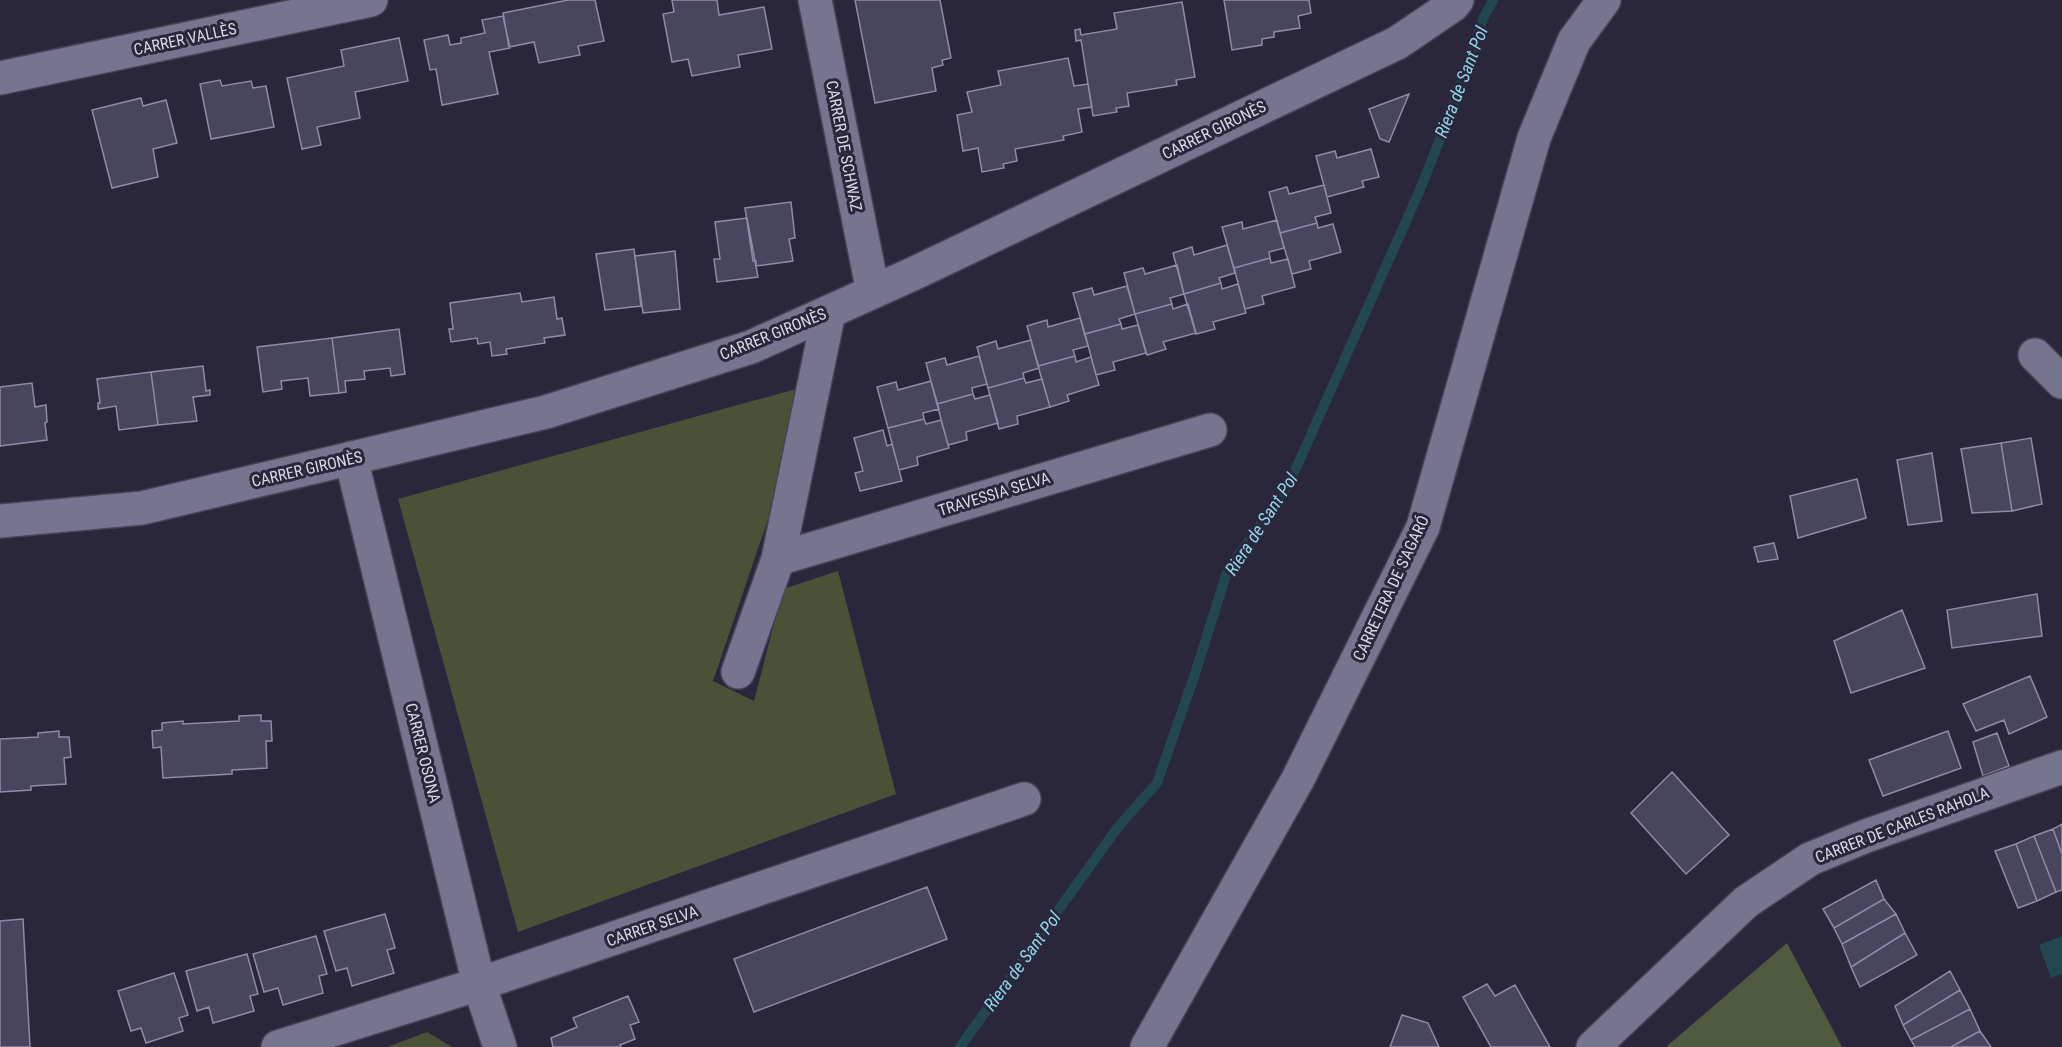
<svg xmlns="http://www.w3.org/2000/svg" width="2062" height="1047" viewBox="0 0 2062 1047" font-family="'Roboto Condensed',sans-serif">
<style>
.green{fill:#495237}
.forest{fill:#505a3e}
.water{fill:#234751}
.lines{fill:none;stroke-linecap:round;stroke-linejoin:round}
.stream{stroke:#234751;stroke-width:10}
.building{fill:#48455f;stroke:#8e8ba6;stroke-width:1.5}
.minor-casing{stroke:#464356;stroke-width:36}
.minor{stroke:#76748e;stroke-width:33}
.labels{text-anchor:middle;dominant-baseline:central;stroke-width:6;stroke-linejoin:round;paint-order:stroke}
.street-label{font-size:16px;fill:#d9d8e7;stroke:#2a273d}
.water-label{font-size:18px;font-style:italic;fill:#90d5e9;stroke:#2a273d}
</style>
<rect width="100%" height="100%" fill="#2a273d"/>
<path class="green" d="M814,384L713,681L754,701L783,589L838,571L896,794L518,932L398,499Z
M427,1032L452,1047H386H387Z"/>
<path class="forest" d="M1787,943L1842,1047H1666Z"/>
<path class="water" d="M2062,936V974L2051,978L2039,945Z"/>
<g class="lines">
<path class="stream" d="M960,1047L1118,827L1157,783L1194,677L1227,572L1289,484L1419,192L1448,119L1483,19L1493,0"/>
</g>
<path class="building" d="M568,0H595L604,41L578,46L580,55L539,63L534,42L509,47L503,13Z
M672,0H717L719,15L764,7L772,49L738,55L740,67L692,76L688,59L672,62L663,14L674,12Z
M855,0H940L951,58L942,60L943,65L932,68L936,91L875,103Z
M1224,0H1309L1311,13L1298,16L1300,28L1274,32V37L1262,39V45L1232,50Z
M1182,2L1195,77L1176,80L1177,85L1127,93L1129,106L1116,108L1117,112L1093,116L1081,40L1076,41L1075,30L1080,29L1081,35L1117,29L1114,13Z
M503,16L510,48L489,52L498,94L442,105L436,69L430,70L424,40L448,35L450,45L461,43V38L485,33L482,20Z
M399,38L408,81L355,92L360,118L317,127L321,145L302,149L287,78L344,66L341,50Z
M1068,58L1074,86L1088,84L1092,107L1078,109L1082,132L1063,136L1064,140L1015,149L1017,161L1003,164L1004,168L982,172L978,148L963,151L957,115L972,112L967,92L1001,85L998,71Z
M220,80L222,86L251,81L253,88L266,86L274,127L211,139L200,84Z
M1409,94L1389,142L1380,139L1369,109Z
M141,98L143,106L166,100L177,143L153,149L158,177L112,188L92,110Z
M1371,149L1379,177L1362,181L1364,187L1327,197L1316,156L1335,151L1337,158Z
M1324,185L1331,213L1315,217L1317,223L1280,233L1269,192L1287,187L1289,194Z
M791,202L795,238L789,239L793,261L756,266V261H753L745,208Z
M747,218L758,277L717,282L714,259H720L715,222Z
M1277,220L1284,248L1269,252L1270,258L1234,268L1222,227L1242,222L1243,229Z
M1317,223L1318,228L1333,224L1341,252L1309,261L1311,269L1292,274L1280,233Z
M1227,245L1235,273L1219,278L1221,283L1184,294L1173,253L1192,247L1194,255Z
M634,249L641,306L605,310L596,254Z
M675,251L680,309L643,313L635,256Z
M1270,258L1271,263L1288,259L1295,287L1262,296L1264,304L1245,309L1234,268Z
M1177,265L1184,294L1170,298L1172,304L1135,314L1124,273L1143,268L1145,274Z
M1221,283L1222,289L1238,284L1246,313L1213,322L1215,329L1196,334L1184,294Z
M1127,286L1135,314L1119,319L1121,324L1085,334L1073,293L1092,288L1094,295Z
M520,293L522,302L554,297L557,319L562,318L565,335L544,338L545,343L506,349L507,354L492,356L490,342L478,344L477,338L451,342L449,329H453L450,303Z
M1172,304L1173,309L1188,304L1196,333L1163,342L1166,349L1147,355L1135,314Z
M1080,318L1088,346L1073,350L1075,356L1038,366L1027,326L1047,320L1048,327Z
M1121,324L1122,329L1138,325L1146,353L1113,362L1115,370L1096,375L1085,334Z
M399,329L405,374L391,376L390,368L364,371L365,379L345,381L346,392L339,393L332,338Z
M332,338L339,393L310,396L308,378L281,381L282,389L263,392L257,347Z
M1031,340L1039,368L1023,373L1024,378L988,388L977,347L996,341L998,349Z
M979,356L987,384L972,388L973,394L937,404L926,363L945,358L947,365Z
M1075,356L1076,362L1091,357L1099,385L1067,395L1069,401L1050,407L1038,366Z
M203,366L206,391L210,390V395L193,397L197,421L158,425L151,372Z
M151,372L158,425L119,430L116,406L98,409V403H100L97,379Z
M1024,378L1026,383L1042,379L1050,407L1017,416L1018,424L999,429L988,388Z
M931,381L939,409L923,413L924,419L888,428L877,387L896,382L898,390Z
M32,383L35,407L46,405L47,422L45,423L47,440L0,446V387Z
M973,394L975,399L990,395L998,423L966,432L967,440L948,445L937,404Z
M924,419L926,424L941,420L949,448L917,457L918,465L899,470L888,428Z
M883,430L887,446L892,444L902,481L860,491L855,473L863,471L854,438Z
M2031,438L2042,504L2012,511L2001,443Z
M2001,443L2012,511L1972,513L1961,449Z
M1932,453L1942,521L1908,525L1897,460Z
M1857,479L1866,518L1798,538L1790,496Z
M1774,543L1778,559L1758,562L1754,547Z
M2037,594L2042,636L1952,648L1947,610Z
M1902,610L1925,668L1851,693L1834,641Z
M2030,676L2047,717L2009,734L2004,720L1976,731L1963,704Z
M261,715V721H271L272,741H266L267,768L232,770V774L163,778L161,747L153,748L152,731L162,730V723L183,721V724L239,721V716Z
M59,731V737H69L71,757L64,758L66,784L31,786V790L0,792V739L38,737V733Z
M1948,731L1961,768L1883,796L1869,760Z
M1997,733L2009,766L1983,776L1973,742Z
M1672,772L1729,835L1686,874L1631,813Z
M2062,824V854L2053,829Z
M2053,829L2062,854V890L2056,892L2034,836Z
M2034,836L2056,892L2037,901L2016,844Z
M2016,844L2037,901L2018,908L1995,851Z
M1876,880L1884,899L1834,928L1823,909Z
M927,887L947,939L754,1012L734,959Z
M1884,899L1896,914L1842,944L1834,928Z
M385,914L395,948L387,950L394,973L352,986L347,968L336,971L324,931Z
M1896,914L1905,933L1851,967L1842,944Z
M23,919L30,1047H0V921Z
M1905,933L1917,955L1860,987L1851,967Z
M316,936L327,974L319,976L323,993L283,1005L278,988L264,992L253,954Z
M247,954L258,994L250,996L254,1011L213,1023L209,1007L197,1011L186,971Z
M1950,971L1960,990L1903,1025L1895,1006Z
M174,973L188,1015L179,1018L183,1031L146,1043L141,1028L131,1031L118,991Z
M1487,984L1495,996L1515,985L1550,1047H1491L1463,997Z
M1960,990L1970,1009L1911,1040L1903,1025Z
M628,996L639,1022L630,1025L635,1039L620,1045L621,1047H553L551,1038L577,1027L573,1018Z
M1970,1009L1980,1031L1951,1047H1915L1911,1040Z
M1402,1015L1428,1023L1439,1047H1390Z
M1980,1031L1991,1047H1951Z"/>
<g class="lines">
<g class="minor-casing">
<path id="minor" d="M815,0L873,292
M0,78L371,0
M2035,355L2062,382
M351,458L479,984L500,1047
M0,521L142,508L546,412L751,347L917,272L1397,43L1453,5L1457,0
M778,559L1210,430
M738,672L778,559L829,312
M278,1047L479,984L1024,799
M1147,1047L1298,779L1423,527L1534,138L1574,41L1604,0
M1593,1047L1746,902L1810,859L1866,836L2062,767"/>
</g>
<use href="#minor" class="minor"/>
</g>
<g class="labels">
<g class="street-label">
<text transform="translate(185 39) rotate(-12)">CARRER VALLÈS</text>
<text transform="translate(1214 130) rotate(-26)">CARRER GIRONÈS</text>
<text transform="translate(844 146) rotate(79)">CARRER DE SCHWAZ</text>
<text transform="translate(773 334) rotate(-22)">CARRER GIRONÈS</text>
<text transform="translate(307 469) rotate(-13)">CARRER GIRONÈS</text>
<text transform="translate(994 494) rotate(-17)">TRAVESSIA SELVA</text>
<text transform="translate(1391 588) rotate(-65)">CARRETERA DE S'AGARÓ</text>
<text transform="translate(423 753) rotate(76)">CARRER OSONA</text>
<text transform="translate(1902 825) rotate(-21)">CARRER DE CARLES RAHOLA</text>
<text transform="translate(652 926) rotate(-19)">CARRER SELVA</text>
</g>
<g class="water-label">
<text transform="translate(1461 82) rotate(-69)">Riera de Sant Pol</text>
<text transform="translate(1261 524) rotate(-57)">Riera de Sant Pol</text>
<text transform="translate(1022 961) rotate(-54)">Riera de Sant Pol</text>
</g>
</g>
</svg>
